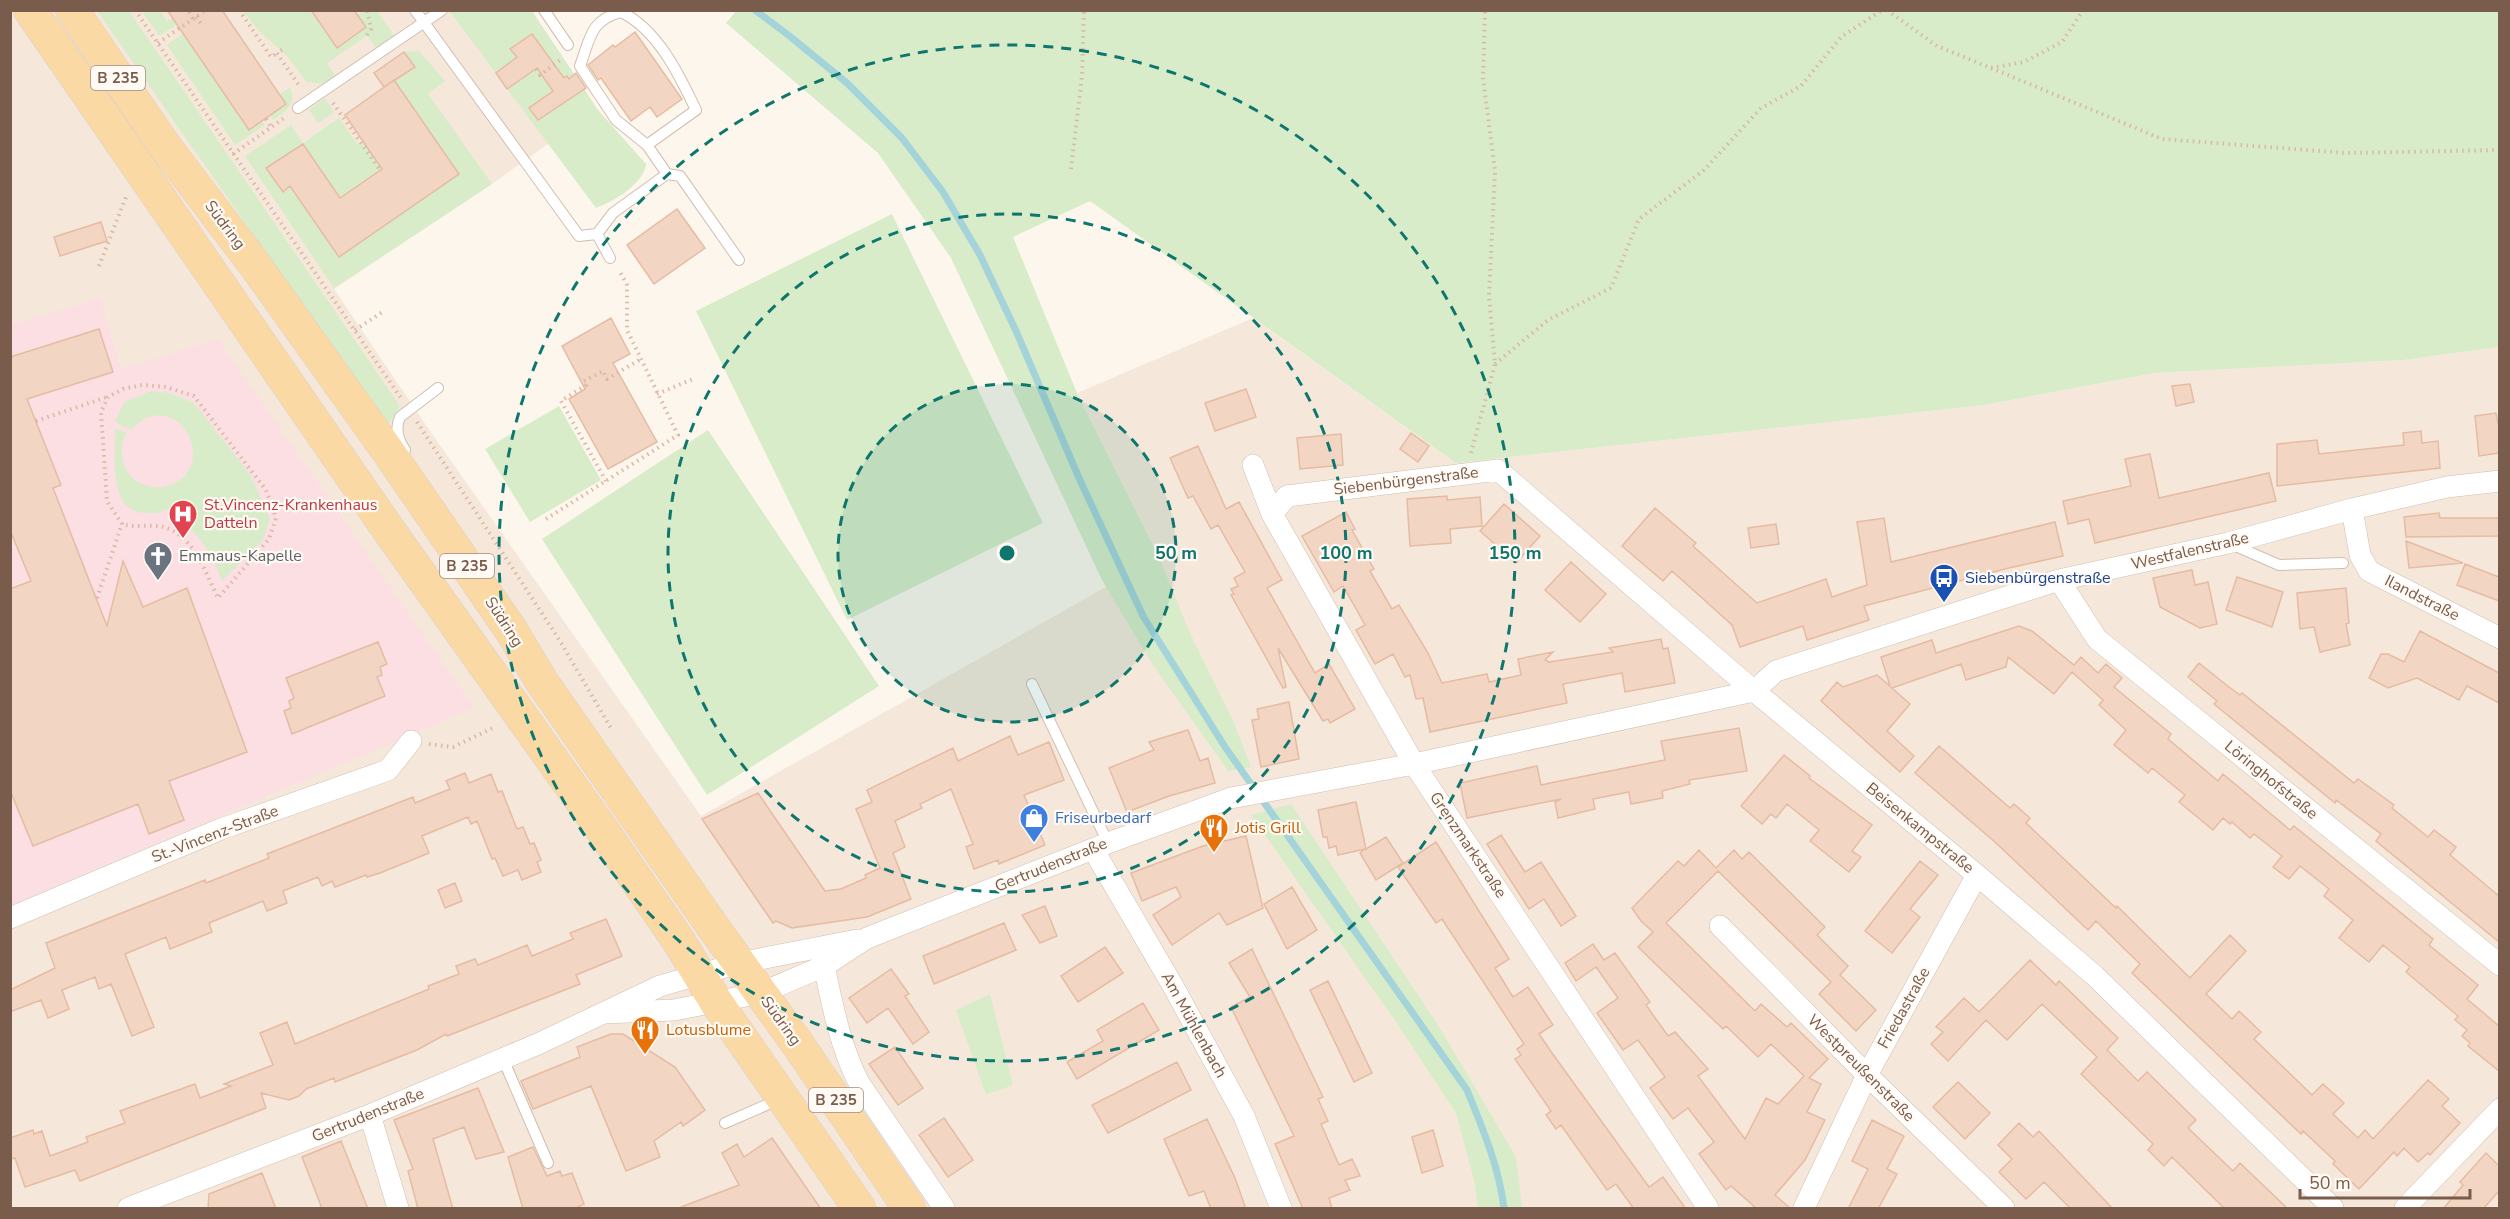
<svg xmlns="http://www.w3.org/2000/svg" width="2510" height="1219" viewBox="0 0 2510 1219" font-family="'Nunito Sans',sans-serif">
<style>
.residential{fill:#f5e8da}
.medical{fill:#fbdfe3}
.green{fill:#d8ecc9}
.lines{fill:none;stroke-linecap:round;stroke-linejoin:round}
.stream{stroke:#a5d3da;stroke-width:7}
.building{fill:#f3d5c3;stroke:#e6bba3;stroke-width:1.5}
.service-casing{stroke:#d1beb0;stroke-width:12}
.minor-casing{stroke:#d1beb0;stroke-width:22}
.primary-casing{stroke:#dad1cd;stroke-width:34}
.path{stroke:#d9b8a5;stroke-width:4;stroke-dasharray:1.5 4.5;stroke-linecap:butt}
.service{stroke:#fff;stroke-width:10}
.minor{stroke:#fff;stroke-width:21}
.primary{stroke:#fbd9a5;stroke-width:33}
.ring{fill:none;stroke:#0f766e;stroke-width:3;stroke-dasharray:10 8}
.labels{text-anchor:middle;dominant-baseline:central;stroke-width:4.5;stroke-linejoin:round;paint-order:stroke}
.shield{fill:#fffaf3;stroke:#a28b7f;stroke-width:1.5}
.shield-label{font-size:15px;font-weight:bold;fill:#7a5c4d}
.street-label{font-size:16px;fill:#7a5c4d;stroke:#fffaf3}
.health-label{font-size:16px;fill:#be3a42;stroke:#fffaf3;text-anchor:start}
.worship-label{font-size:16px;fill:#5b616d;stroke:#fffaf3;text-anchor:start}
.transit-label{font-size:16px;fill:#164399;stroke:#fffaf3;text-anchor:start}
.shop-label{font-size:16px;fill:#366cbe;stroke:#fffaf3;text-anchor:start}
.food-label{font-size:16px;fill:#c56008;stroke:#fffaf3;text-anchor:start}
.centre{fill:#0f766e;stroke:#fffaf3;stroke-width:3}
.ring-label{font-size:18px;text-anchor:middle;font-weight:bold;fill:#0f766e;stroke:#fffaf3;stroke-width:4.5;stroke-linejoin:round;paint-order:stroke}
</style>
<rect width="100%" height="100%" fill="#fdf6ec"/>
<path class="residential" d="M10,11H532L598,110L550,146L548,144L492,184L334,289L430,431L701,816L1159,557L1077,393L1253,318L1456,463L1984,405L2155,373L2404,360L2499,347V1208H11Z"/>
<path class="medical" d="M100,298L121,369L218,339L474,708L11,905V325Z"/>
<path class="green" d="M452,10L532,11L598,110L646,164C643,185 614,201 596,208L507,89L550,59L532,34L511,49L517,57L496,73L450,12Z
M737,10L2499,11V347L2404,360L2155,373L1984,405L1456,463L1090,201L1013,237L1077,393L1159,557L1189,631L1234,723L1251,767L1228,771L1149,659L1101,578L951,258L878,153L726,23Z
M97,11H129L400,406L389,423V429Z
M142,11H160L167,21L180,14L184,20L159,36Z
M243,11H311L338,48L366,27L358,15L361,13L360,11H377L395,37L377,49L367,36L327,63L336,77L323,84L307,82L287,56L260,32Z
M196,24L186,38L249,130L262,121L265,125L235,145L167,45Z
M419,51L445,81L428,94L492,184L334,288L245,156L291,125L303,143L339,118L359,146L385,128L403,154L361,183L348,209L303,144L267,168L283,192L290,186L339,257L459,174L394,80L415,67L404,52Z
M290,87C297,104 286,111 273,120L270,115L286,104L280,94Z
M325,98L334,112L318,123L309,110Z
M892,214L1043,523L847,620L696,311Z
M151,391L169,393L194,403L250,474L270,519L263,540L222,581C212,553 200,533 174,517L186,510L182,501C175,504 168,510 161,512C155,514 144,513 138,512C108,504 116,453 115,428L127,433C122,440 121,447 122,455C127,501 195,496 193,451C192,430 172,409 149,417C142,419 137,426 130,430L115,422L124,402Z
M559,406L601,480L530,522L485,449Z
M708,430L879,686L707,795L542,539Z
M1291,804L1438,1025L1516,1157L1522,1208H1478L1474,1180L1456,1113L1398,1025L1251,815Z
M990,994L1013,1085L986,1095L956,1010Z"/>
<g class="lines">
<path class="stream" d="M755,10L787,34L847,83L902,138L943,192L980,255L1016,331L1079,478L1143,616L1225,747L1467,1090C1483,1129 1499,1167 1504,1208"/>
</g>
<path class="building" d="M167,10H222L286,104L249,130Z
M311,10H354L366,27L337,48Z
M635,32L682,99L657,117L650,107L631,121L601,78L598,80L588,65L613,45L615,47Z
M532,34L564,78L567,76L569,79L576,73L586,88L538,120L529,108L553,91L537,68L507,89L496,73L517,57L510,49Z
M404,52L415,67L384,87L374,73Z
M394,80L459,174L339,257L290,186L283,192L266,168L303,144L340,198L382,169L345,115Z
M677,209L705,248L654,284L627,245Z
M101,222L107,241L60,256L54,237Z
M611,318L630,354L613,363L657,442L608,469L569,399L585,389L562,346Z
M99,329L113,372L27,399L61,485L53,488L107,626L123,561L143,607L187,588L247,752L169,781L184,820L149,834L138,804L33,846L10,790V589L31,581L10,530V357Z
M2190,384L2194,402L2176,406L2172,386Z
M1246,389L1256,417L1215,431L1205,403Z
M2496,413L2498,424H2499V453L2479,456L2475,416Z
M2421,431L2422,443L2438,441L2440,468L2277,486V444L2317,440L2319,454L2404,445L2403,433Z
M1411,433L1429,446L1418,462L1400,449Z
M1341,434L1343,465L1300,469L1297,438Z
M1198,446L1226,509L1239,502L1282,580L1267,588L1315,673L1329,664L1355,709L1330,723L1328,719L1323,721L1278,648L1286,687L1283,688L1231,595L1234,594L1231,589L1238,586L1234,578L1245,572L1218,525L1211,529L1193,496L1188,498L1170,458Z
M2150,454L2159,498L2269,473L2276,501L2095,543L2089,519L2068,524L2063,501L2131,486L2125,459Z
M1447,496V500L1480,497L1482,526L1450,529L1451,543L1410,546L1407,499Z
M1504,504L1540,536L1516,563L1480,531Z
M1655,508L1696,543L1693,546L1757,603L1826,579L1832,597L1867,585L1857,522L1871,520L1884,518L1891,562L2055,522L2063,556L2009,568L1864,606L1869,620L1807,640L1803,626L1740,647L1732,625L1672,571L1663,581L1622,546Z
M1346,512L1355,529L1352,530L1374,569L1370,571L1392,609L1399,605L1428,653L1442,683L1487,674L1489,682L1521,675L1518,659L1553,652L1545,660L1549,662L1613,652L1609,648L1661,639L1663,649L1668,648L1675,683L1625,692L1622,673L1563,684L1567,703L1430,732L1423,698L1416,699L1410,675L1405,677L1393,654L1375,664L1356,630L1365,625L1355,607L1343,586L1334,592L1302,536Z
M2439,513L2440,518H2499V536L2406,537L2404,517Z
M1776,524L1779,544L1751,548L1748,528Z
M2406,541L2463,563L2409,568Z
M1571,562L1606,594L1580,622L1545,590Z
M2465,564L2499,577V601L2457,585Z
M2192,570L2195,585L2208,582L2217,624L2200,628L2160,607L2153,578Z
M2237,577L2283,592L2272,627L2226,610Z
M2346,588L2349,623L2346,624L2350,645L2320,652L2314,627L2300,629L2297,593Z
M2019,626L2032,631L2074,665L2081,657L2098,673L2106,664L2122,678L2114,687L2171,734L2168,739L2218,781L2223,774L2290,830L2294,826L2433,939L2429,945L2478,985L2467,999L2499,1026V1071L2468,1046L2470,1043L2462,1036L2467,1030L2455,1020L2458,1016L2406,972L2410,967L2383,945L2369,962L2339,938L2353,920L2324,896L2329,889L2300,866L2289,879L2273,867L2282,856L2254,834L2250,838L2232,822L2230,824L2223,818L2213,830L2179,802L2185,795L2152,768L2148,773L2114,745L2126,730L2099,705L2103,700L2072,672L2054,694L2008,657L2006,667L1966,680L1961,664L1892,688L1910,704L1887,731L1914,756L1900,772L1821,701L1837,682L1843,687L1877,675L1890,686L1881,657L1932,640L1936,653Z
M2420,631L2499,673V703L2467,686L2459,700L2417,678L2388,688L2369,678L2381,654H2388L2404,662Z
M378,642L387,664L380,667L382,675L377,677L385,696L292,734L284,711L291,708L289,701L294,698L286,678Z
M2199,663L2229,687L2240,695L2242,693L2354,783L2358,779L2394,805L2392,808L2428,837L2434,830L2456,847L2450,855L2499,896V942L2376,841L2381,834L2336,800L2335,803L2214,704L2217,701L2188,677Z
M1289,702L1299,759L1261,767L1252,720L1259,719L1257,709Z
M1739,728L1747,771L1689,780L1690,784L1662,791L1663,798L1631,804L1629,792L1593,799L1595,809L1558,818L1555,802L1561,799L1467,818L1460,783L1537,766L1541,785L1550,783L1665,760L1661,741Z
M1188,730L1200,761L1208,758L1215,783L1169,796L1127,812L1109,768L1154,750L1149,742Z
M1010,736L1018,755L1049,742L1064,780L1024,795L1045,845L999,864L998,860L974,869L966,847L973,844L951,789L920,804L922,808L895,821L905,847L893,853L911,899L867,917L792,928L776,921L773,923L702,819L758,793L825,891L841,889L866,878L865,875L880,868L856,809L872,802L867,790L953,748L958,761Z
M1939,746L2010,808L2014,804L2030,818L2026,823L2116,908L2117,906L2190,978L2230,935L2246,951L2206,994L2232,1019L2239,1011L2261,1032L2254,1039L2312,1095L2323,1084L2344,1103L2333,1114L2358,1138L2365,1130L2373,1139L2428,1080L2449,1099L2442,1106L2460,1123L2430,1155L2428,1153L2418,1162L2404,1148L2397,1156L2394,1152L2359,1189L2333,1164L2335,1161L2303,1131L2301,1134L2132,973L2140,964L2096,921L2088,930L1996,843L1915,773Z
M1784,755L1810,776L1809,778L1872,825L1852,851L1861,857L1849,872L1810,841L1819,830L1787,804L1776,818L1771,814L1762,824L1741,806Z
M465,773L469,783L491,774L498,792L502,791L517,829L523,827L530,844L534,843L541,860L537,862L541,872L522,880L518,870L503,876L495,858L492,859L477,821L471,824L468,817L422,836L429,853L380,873L367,877L366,875L335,887L332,881L322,886L318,877L283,891L287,903L267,911L263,901L209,923L212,932L170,949L166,937L125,954L154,1027L132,1036L111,984L99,989L95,977L62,990L69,1009L48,1018L41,1000L10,1012V990L55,968L46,943L205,880L206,883L269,858L267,854L413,797L415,803L450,789L446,781Z
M1356,802L1366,849L1386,837L1403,863L1376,880L1360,853L1365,849L1338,855L1336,846L1329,848L1327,837H1323L1318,810Z
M1501,835L1525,872L1541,862L1576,916L1561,926L1544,899L1529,909L1487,844Z
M1246,836L1263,908L1227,925L1219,913L1172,945L1153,915L1181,897L1176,887L1142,901L1131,873L1203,846Z
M1436,842L1509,959L1495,968L1513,997L1528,987L1553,1025L1539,1034L1552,1053L1649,1187L1663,1177L1686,1209H1634L1616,1184L1607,1190L1561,1125L1556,1129L1546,1115L1551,1111L1515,1059L1521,1055L1517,1049L1524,1044L1442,919L1436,923L1398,867Z
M1699,850L1716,868L1734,850L1742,859L1749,852L1825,927L1817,935L1848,966L1840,975L1876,1010L1856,1031L1819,994L1831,982L1718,871L1666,923L1755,1011L1761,1004L1787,1027L1791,1023L1828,1059L1809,1078L1821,1084L1807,1112L1825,1120L1805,1160L1775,1195L1791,1209H1757L1731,1186L1726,1190L1699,1154L1714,1142L1688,1108L1673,1119L1650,1088L1665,1077L1638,1040L1623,1050L1597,1013L1618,998L1596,967L1576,981L1565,963L1593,944L1604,960L1615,953L1650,1002L1646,1005L1668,1036L1675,1032L1708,1069L1698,1076L1745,1139L1766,1098L1778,1104L1804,1076L1771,1044L1758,1057L1726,1026L1723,1029L1638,947L1653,932L1641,921L1632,908L1678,861L1684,866Z
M1920,861L1938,875L1910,909L1920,917L1892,953L1865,931Z
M455,883L462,901L445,908L438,890Z
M1292,887L1317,930L1287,949L1264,904Z
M1045,906L1057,936L1040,943L1022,915Z
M606,919L622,956L576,975L580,984L447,1036L446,1034L417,1050L335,1082L334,1078L306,1089L299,1096L289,1100L261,1093L266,1108L80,1181L75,1170L25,1187L15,1158L10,1159V1138L33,1130L34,1134L42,1131L50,1156L88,1142L86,1137L125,1123L120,1111L195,1084L200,1098L231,1086L224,1084L273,1065L260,1033L287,1022L295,1044L429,989L428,986L459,974L456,966L475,959L478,965L527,945L532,956L573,939L570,933Z
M1004,923L1016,950L934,984L923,956Z
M1105,947L1123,973L1078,1002L1061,976Z
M1252,949L1323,1097L1318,1099L1328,1121L1321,1124L1339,1165L1352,1159L1360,1176L1345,1180L1350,1190L1329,1198L1332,1209H1303L1275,1144L1294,1136L1231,1007L1250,997L1229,963Z
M2030,960L2056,985L2059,981L2118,1038L2107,1050L2138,1081L2147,1072L2196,1120L2188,1128L2233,1171L2240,1163L2288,1209H2225L2172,1157L2164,1166L2148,1150L2153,1144L2081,1074L2097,1057L2042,1004L2007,1040L1986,1020L1948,1061L1931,1044L1943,1032L1936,1027L1964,998L1979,1012Z
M891,969L909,994L905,996L929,1032L913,1044L888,1008L867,1023L849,998Z
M1328,981L1372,1073L1354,1082L1310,990Z
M1143,1003L1159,1030L1077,1079L1067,1062L1103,1041L1097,1030Z
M611,1034H623L675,1067L705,1110L683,1126L681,1122L654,1141L660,1157L626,1171L591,1086L533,1109L521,1081L580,1057L577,1047Z
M895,1047L923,1088L898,1105L869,1064Z
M1177,1062L1191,1090L1108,1133L1092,1105Z
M1958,1082L1990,1113L1965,1139L1933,1107Z
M478,1088L504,1152L476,1159L464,1127L433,1139L453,1209H418L408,1171L413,1169L394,1120Z
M944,1118L973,1160L948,1177L919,1135Z
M1207,1119L1235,1178L1246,1209H1211L1204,1191L1189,1196L1164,1139Z
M1872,1120L1904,1136L1887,1169L1897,1174L1878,1209H1848L1868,1169L1852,1161Z
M2019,1123L2033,1137L2039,1131L2113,1209H2071L2044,1182L2026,1199L1999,1172L2012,1159L1998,1145Z
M1433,1130L1443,1166L1422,1173L1412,1137Z
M772,1138L821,1209H681V1207L739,1185L722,1153L737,1144L744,1157Z
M341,1141L368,1209H322L318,1198L302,1157Z
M533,1147L547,1176L560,1171L562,1176L572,1173L584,1204L574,1209H523L508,1157Z
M2486,1153L2499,1166V1191L2483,1209H2443L2463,1185L2460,1182Z
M262,1173L276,1209H208L209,1194Z"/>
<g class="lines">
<g class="service-casing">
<path id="service" d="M415,10L579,236L597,234L613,213L667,174L647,145L616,120L580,66C590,39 590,20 621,12C657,29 679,74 696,110L647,145
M544,10L568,45
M298,108L442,10
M667,174L680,176L739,260
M597,234L610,258
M405,450C398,440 395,428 400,417L438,388
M2231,544L2279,565L2343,563
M1032,684L1108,843
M503,1059L548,1163
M725,1123L780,1099"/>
</g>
<g class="minor-casing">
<path id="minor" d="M1253,465L1272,514L1414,764L1708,1208
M2352,509L2360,555L2369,571L2500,638
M1272,514L1287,496L1498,470L1754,691L1977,875L2095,976L2333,1208
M2059,580L2097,639L2500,965
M1754,691L1776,671L2059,580L2228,543L2352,509L2447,487L2500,481
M1093,849L1173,986L1244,1116L1281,1208
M10,918L221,829L388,770L411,741
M1720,926L1867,1075L2004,1208
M824,966C833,1007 840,1046 859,1083L944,1208
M605,1013L674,1010L761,993L824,966L867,938L1108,843L1231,798L1414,764L1754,691
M370,1115L398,1208
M128,1208L370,1115L540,1043L660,986L739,963L857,940
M1804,1208L1867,1075L1977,875
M2405,1208L2500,1109"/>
</g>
<g class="primary-casing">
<path id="primary" d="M30,10L388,529L598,824L678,940L716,1002L859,1208
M72,10L164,145L255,265L387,450L511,630L542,682L713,927L799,1046L909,1208"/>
</g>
<path class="path" d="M135,10L401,398
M239,10L271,57L277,53
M1887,10L1937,46L1991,68L2024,62L2062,42L2083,10
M189,12L193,19
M196,17L203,26
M367,35L371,29L367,10
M158,43L206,10
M282,50L277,53L300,87
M1991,68L2162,139L2347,153L2500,150
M536,69L540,75L563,58
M333,103L380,170
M266,119L271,127
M233,154L287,116
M1071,169L1082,76L1084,10
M99,266L126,197
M355,330L384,311
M1495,364L1548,320L1611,288L1639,219L1703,171L1761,108L1801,86L1841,37L1882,10
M657,394L693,379
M36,421L107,397
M417,422L560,641L612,730
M1471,453L1495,364L1489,296L1495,171L1483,78L1485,10
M606,481L561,401L586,385L584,381L603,371L607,379L641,359
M546,519L678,435L627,330V285L619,270
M97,598L122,524L107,501L101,412L108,397L123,389L142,385L166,387L194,396L266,490L276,518L269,539L218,598C206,574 195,540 169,529C155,522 137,529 122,524
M429,744L453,747L495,727"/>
<use href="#service" class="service"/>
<use href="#minor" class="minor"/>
<use href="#primary" class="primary"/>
</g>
<circle cx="1007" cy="553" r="169" fill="#0f766e" fill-opacity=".12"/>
<g class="ring">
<circle cx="1007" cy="553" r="169"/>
<circle cx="1007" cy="553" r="339"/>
<circle cx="1007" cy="553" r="508"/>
</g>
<defs>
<g id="hospital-pin" transform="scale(1.5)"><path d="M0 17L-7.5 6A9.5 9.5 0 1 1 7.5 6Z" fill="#e0444e" stroke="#fffaf3"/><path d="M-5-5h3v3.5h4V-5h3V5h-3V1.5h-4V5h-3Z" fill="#fff"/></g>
<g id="church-pin" transform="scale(1.5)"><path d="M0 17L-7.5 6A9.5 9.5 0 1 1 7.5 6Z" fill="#6b7280" stroke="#fffaf3"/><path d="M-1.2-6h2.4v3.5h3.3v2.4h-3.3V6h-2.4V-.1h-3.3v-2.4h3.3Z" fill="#fff"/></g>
<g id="bus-pin" transform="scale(1.5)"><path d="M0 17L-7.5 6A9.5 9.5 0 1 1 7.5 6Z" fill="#1a4fb4" stroke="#fffaf3"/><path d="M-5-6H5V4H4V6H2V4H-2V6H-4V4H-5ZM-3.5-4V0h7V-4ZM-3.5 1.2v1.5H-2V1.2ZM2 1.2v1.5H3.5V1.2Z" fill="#fff"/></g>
<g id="shop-pin" transform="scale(1.5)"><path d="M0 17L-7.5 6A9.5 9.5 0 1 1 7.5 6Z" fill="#3f7fe0" stroke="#fffaf3"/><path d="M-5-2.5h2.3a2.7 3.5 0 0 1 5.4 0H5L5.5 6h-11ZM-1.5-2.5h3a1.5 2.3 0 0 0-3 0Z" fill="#fff"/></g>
<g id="restaurant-pin" transform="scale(1.5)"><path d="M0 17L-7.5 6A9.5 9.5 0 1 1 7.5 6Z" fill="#e8710a" stroke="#fffaf3"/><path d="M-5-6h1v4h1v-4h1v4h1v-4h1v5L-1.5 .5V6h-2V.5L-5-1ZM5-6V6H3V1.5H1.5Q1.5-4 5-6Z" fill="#fff"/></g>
</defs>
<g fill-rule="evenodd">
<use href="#hospital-pin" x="183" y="514"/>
<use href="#church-pin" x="158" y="556"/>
<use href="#bus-pin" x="1944" y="578"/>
<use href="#shop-pin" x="1034" y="818"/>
<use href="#restaurant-pin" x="1214" y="828"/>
<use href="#restaurant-pin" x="645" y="1030"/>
</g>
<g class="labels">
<g class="shield">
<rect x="91" y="66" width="54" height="24" rx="4.5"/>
<rect x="440" y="554" width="54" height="24" rx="4.5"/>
<rect x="809" y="1088" width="54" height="24" rx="4.5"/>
</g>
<g class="shield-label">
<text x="118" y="78">B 235</text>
<text x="467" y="566">B 235</text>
<text x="836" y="1100">B 235</text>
</g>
<g class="street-label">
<text transform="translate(225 225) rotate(53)">Südring</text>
<text transform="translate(1406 481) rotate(-7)">Siebenbürgenstraße</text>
<text transform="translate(2190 551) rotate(-13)">Westfalenstraße</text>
<text transform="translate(2422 598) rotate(27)">Ilandstraße</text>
<text transform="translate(504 622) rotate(57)">Südring</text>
<text transform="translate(2271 780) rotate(39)">Löringhofstraße</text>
<text transform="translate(1920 828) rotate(39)">Beisenkampstraße</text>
<text transform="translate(215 834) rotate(-21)">St.-Vincenz-Straße</text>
<text transform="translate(1468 845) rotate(56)">Grenzmarkstraße</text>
<text transform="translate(1051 865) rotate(-22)">Gertrudenstraße</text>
<text transform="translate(1904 1008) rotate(-61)">Friedastraße</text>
<text transform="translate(781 1021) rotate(54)">Südring</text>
<text transform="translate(1194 1025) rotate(61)">Am Mühlenbach</text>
<text transform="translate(1861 1068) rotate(45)">Westpreußenstraße</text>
<text transform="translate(368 1115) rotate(-22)">Gertrudenstraße</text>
</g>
<g class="health-label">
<text x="204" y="505">St.Vincenz-Krankenhaus<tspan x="204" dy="18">Datteln</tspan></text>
</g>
<g class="worship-label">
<text x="179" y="556">Emmaus-Kapelle</text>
</g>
<g class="transit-label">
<text x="1965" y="578">Siebenbürgenstraße</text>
</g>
<g class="shop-label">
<text x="1055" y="818">Friseurbedarf</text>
</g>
<g class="food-label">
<text x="1235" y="828">Jotis Grill</text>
<text x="666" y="1030">Lotusblume</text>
</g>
</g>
<circle cx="1007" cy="553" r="9" class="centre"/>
<g class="ring-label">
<text x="1176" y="559">50 m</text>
<text x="1346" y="559">100 m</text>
<text x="1515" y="559">150 m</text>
</g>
<rect width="2510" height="1219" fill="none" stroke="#7a5c4d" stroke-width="24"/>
<path d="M2300 1189v9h170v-9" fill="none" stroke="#7a5c4d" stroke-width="3"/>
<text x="2309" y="1189" font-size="18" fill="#7a5c4d" stroke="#fffaf3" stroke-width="4.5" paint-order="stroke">50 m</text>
</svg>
